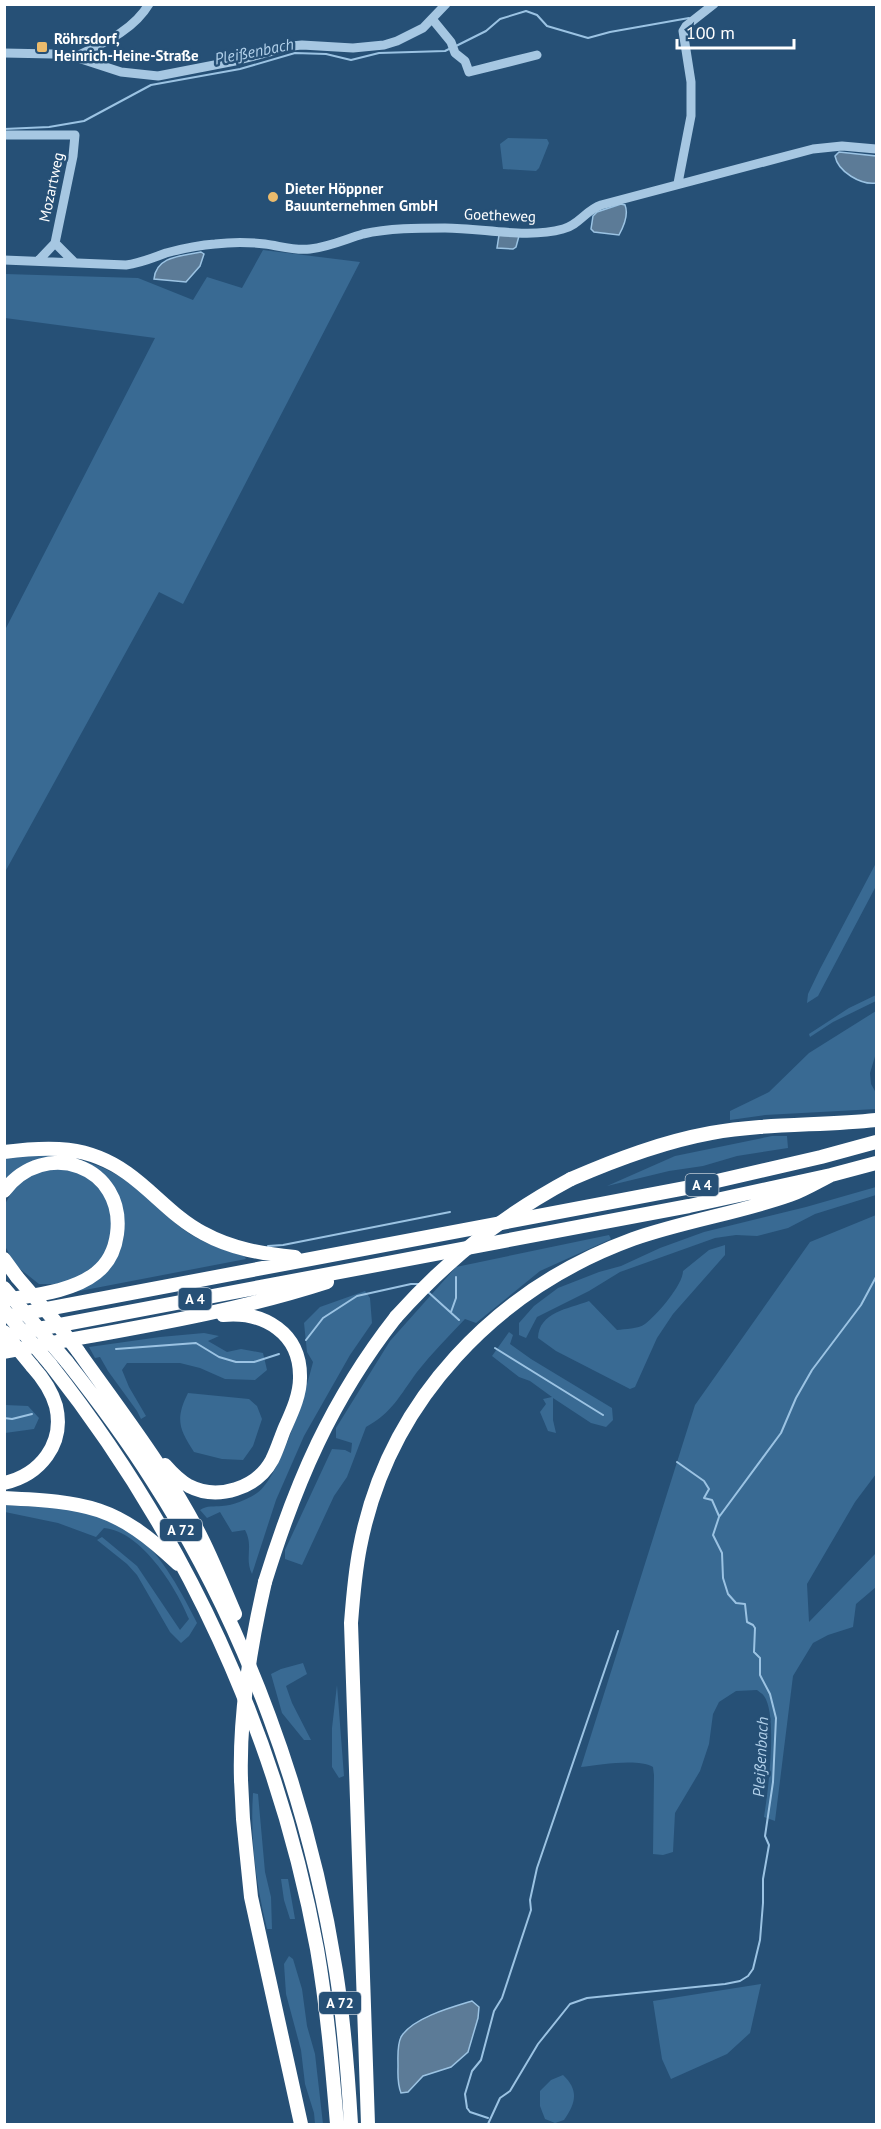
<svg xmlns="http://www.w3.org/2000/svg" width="881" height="2129" viewBox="0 0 881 2129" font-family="'PT Sans',sans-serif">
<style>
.green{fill:#396a93}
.water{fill:#5c7b97;stroke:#9bc3e3;stroke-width:1.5}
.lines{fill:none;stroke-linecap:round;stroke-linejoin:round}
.stream{stroke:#9bc3e3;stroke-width:2}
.minor{stroke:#a6c7e2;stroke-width:9}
.highway{stroke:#fff;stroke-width:14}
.highway-bridge{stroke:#fff;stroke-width:14}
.poi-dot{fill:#ebbb6c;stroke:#265076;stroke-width:2}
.labels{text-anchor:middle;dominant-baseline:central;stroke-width:5;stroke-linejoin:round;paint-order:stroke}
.shield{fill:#265076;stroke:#becad6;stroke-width:1.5}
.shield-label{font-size:14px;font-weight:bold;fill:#fff}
.poi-label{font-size:15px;font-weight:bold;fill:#fff;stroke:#265076;text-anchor:start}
.street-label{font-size:15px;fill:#fff;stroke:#265076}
.water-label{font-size:16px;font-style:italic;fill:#b1d0ea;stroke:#265076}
</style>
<rect width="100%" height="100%" fill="#265076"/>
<path class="green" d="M508,138L547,139L549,143L539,168L536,171L503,169L500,144Z
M263,250L360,262L183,604L159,592L5,872V630L155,338L5,318V274L138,278L193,300L207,277L242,288Z
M876,863V886L818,996L807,1003L808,994L820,969Z
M876,995V1001L833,1022L810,1037L809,1034L849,1008Z
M876,1011V1053L870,1073L871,1084L876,1093V1109L765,1115L730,1120V1111L769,1092L809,1053Z
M772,1136H787L788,1148L737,1156L703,1166L669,1171L607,1186L675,1156Z
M42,1154C73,1157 98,1162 125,1180C143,1191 157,1209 174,1222C194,1240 219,1249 244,1256L246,1259L64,1294C70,1287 88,1287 97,1280C122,1265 129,1230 121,1204C118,1197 113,1190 110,1183L39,1160L24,1166L5,1183L4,1158Z
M57,1167L85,1174L106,1196L114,1213L109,1249L98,1263L78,1277L60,1284H39L15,1265L5,1246V1204L16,1185L33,1172Z
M876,1187V1195L815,1214L788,1228L757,1236L736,1235L715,1238L620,1272L589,1291L537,1317L526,1338L519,1335V1323L534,1306L558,1288L599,1272L621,1266L660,1248L704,1232L806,1207Z
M876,1215V1474L855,1502L807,1584L809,1622L876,1553V1587L856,1604L853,1627L828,1635L813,1643L793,1676L775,1821L764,1817C768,1792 778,1715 764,1696C762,1693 759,1692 757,1690L736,1691L719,1702L713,1714L709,1744L700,1771L675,1813L673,1852L663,1855L653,1854L654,1775L653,1767C637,1758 600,1765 581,1767L695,1405L810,1242Z
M609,1235L611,1239L540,1271L476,1323L465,1319C449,1336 432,1353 417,1372C400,1395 392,1413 366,1427L347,1477L334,1496L302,1565L285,1559V1550L332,1449L345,1450L351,1453L352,1443L336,1438V1428L390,1341L456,1267Z
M725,1245V1255L673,1314L657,1338L635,1387L630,1389L556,1351L538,1338C539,1312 568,1309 589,1301L617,1330C625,1329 638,1329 645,1324C656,1316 683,1285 683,1271L709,1250Z
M365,1291L370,1298L372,1323L350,1355L304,1436L276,1500L252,1574C244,1557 254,1547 245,1530L232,1532L220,1512L207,1518L200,1510C207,1505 214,1507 222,1506C234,1505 246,1500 257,1493C280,1478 306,1391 313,1362L307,1352L304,1323L320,1307Z
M509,1332L513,1335L510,1344L531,1359L612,1408L613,1420L606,1427L591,1423L553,1398V1420L556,1433L548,1431L540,1412L546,1404L543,1399L552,1397L530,1381L519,1377L492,1356Z
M204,1333L219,1336L208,1341L227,1352L241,1349L263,1353L267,1370L255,1380L225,1379L200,1368L180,1363H127L122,1370L129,1387L146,1416L141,1419L137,1411L108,1371L100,1357L95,1358L89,1347L160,1337Z
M188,1393L249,1399L257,1406L262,1419L253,1446L243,1460L222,1459L194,1452C179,1429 175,1419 188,1393Z
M5,1405L28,1406L39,1418L34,1429L5,1433Z
M4,1505C23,1507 41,1506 60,1508C85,1511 116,1520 137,1536C162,1555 183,1595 197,1623L189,1636L181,1643L170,1632L137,1575L127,1564L97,1540L102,1537L137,1566L180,1630L189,1619C176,1587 141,1531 104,1528L96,1537L58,1523L5,1512Z
M303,1663L307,1674L286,1686L292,1703L311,1740H304L282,1713L271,1674L281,1669Z
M337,1685L344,1776L339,1778L332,1767V1728Z
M253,1793L258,1794L265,1872L271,1897L272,1929H267C256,1885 250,1838 253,1793Z
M281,1879H288L295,1919H290L284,1900Z
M289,1956L293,1959L302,1989L307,2026L315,2054L323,2124H315L314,2113L305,2084L301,2050L286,1994L284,1964Z
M761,1984L750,2033L727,2054L671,2079L662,2059L653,2001Z
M563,2075C579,2090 576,2103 564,2120L555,2123L545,2119L540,2106V2091L551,2080Z"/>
<path class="water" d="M839,152L876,156V183C861,185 838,172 835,156Z
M621,204L625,205C629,215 624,226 619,235L594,232L591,229L593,216L597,212Z
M499,235L519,236L516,247L513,249L497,248Z
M201,252L204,254L200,266L186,282L154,279C156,256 182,256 201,252Z
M472,2001L479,2007L478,2018L468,2052L451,2067L423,2076L408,2092L401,2093C397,2083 398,2076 398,2065C398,2057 397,2045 401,2037C412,2018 452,2007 472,2001Z"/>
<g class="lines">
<path class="stream" d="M456,46L486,31L500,19L526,11L537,15L547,26L588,38L610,32L689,18
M4,129L49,127L84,121L151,85L240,69L295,53L326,54L351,60L379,53L445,51L451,48
M268,1246L283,1245L450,1212
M428,1292L459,1320
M451,1312L456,1298V1277
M306,1340L323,1318L357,1296L411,1284H419
M495,1348L603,1415
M116,1349L196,1343L219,1357L236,1362H254L279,1354
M4,1418L12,1419L32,1414
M677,1462L704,1481L709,1489L704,1498L712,1500L719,1516
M488,2118L470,2112L467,2108L465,2094L472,2071L481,2060L494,2011L502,1998L531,1910L530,1900L537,1868L618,1631
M488,2124L500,2098L510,2091L538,2044L570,2004L587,1998L725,1984L740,1981L748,1976L753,1969L760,1940L763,1903V1879L769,1845L765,1836L773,1782L776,1718L770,1694L760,1675V1658L754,1652L755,1628L753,1625L747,1622L745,1604L736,1603L728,1594L723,1578L722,1553L713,1535L719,1517L781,1433L796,1398L812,1370L861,1305L876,1277"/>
<path class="minor" d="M433,20L451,42L455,53L465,61L469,72L537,55
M4,53L53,54L75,57L121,72L158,76L235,61L292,46L302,45L353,48L384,45L397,41L423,28L446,4
M75,57C103,43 133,31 149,4
M4,135H75L73,156L55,243L74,262
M678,183L691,116V82L683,31L686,26L714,4
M4,260L126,265C141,263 152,258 166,253C181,249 199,245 215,244C231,242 249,242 265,244C280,246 295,251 310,249C329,247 346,239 363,234C389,228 418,228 445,228C483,228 527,239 563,229C579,225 586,210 601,205L813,149L842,146L876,149
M38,261L55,243"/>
<path class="highway" d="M4,1152C50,1146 88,1145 127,1173C154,1192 174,1218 203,1233C232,1249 263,1254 295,1257
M571,1179C617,1159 662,1142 711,1133C766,1123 822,1126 876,1120
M4,1191C45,1137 126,1166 117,1234C115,1249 109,1263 96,1273C72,1292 34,1295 4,1300
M4,1259L17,1277
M15,1315L691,1187L821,1157L876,1142
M12,1334L689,1206L831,1175L876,1163
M78,1351C122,1413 170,1474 204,1543C215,1566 225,1590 235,1614
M4,1352C112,1331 222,1316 327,1282
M67,1362C97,1400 126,1439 152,1480C246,1625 309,1801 336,1971C344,2022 348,2073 351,2124
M50,1364C185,1535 277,1733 317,1949C327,2007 332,2066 337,2124
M165,1465C172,1473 180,1481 189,1486C218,1501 257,1488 272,1460C277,1450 280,1440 284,1430C291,1414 300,1396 300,1378C301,1333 264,1311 223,1315
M4,1483C40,1475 65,1444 56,1406C52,1392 42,1377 32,1366
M4,1498C87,1502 116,1505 178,1564
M265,1582C296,1482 331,1400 396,1317
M241,1780L243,1819L251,1897L301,2124
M368,2124L351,1623C353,1597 355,1572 360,1547C388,1401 496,1289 633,1239C684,1221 739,1213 790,1195C804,1190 817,1182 831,1175"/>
<path class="highway-bridge" d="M17,1277L54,1320L78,1351
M4,1288L67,1362
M4,1310L50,1364
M396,1317C448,1259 502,1216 571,1179
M4,1332L32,1366
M241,1780C239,1713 250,1647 265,1582"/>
</g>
<g class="poi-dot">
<rect x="36" y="41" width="12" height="12" rx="3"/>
<circle cx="273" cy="197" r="6"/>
</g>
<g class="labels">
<g class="shield">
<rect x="685.5" y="1174" width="33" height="22" rx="4.5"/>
<rect x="178.5" y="1288" width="33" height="22" rx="4.5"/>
<rect x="160" y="1519" width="42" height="22" rx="4.5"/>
<rect x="319" y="1992" width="42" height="22" rx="4.5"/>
</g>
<g class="shield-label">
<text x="702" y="1185">A 4</text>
<text x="195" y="1299">A 4</text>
<text x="181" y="1530">A 72</text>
<text x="340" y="2003">A 72</text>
</g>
<g class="poi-label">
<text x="54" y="38">Röhrsdorf,<tspan x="54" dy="17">Heinrich-Heine-Straße</tspan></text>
<text x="285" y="188">Dieter Höppner<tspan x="285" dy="17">Bauunternehmen GmbH</tspan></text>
</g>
<g class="street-label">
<text transform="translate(51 187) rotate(-78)">Mozartweg</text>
<text transform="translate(500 215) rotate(2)">Goetheweg</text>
</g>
<g class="water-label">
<text transform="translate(254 51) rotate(-11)">Pleißenbach</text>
<text transform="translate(760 1757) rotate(-87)">Pleißenbach</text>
</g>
</g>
<rect width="881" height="2129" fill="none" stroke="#ffffff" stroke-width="12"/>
<path d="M677 39v9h117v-9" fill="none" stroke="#ffffff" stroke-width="3"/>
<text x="686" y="39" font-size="18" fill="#ffffff" stroke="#265076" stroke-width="4.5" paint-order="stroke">100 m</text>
</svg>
